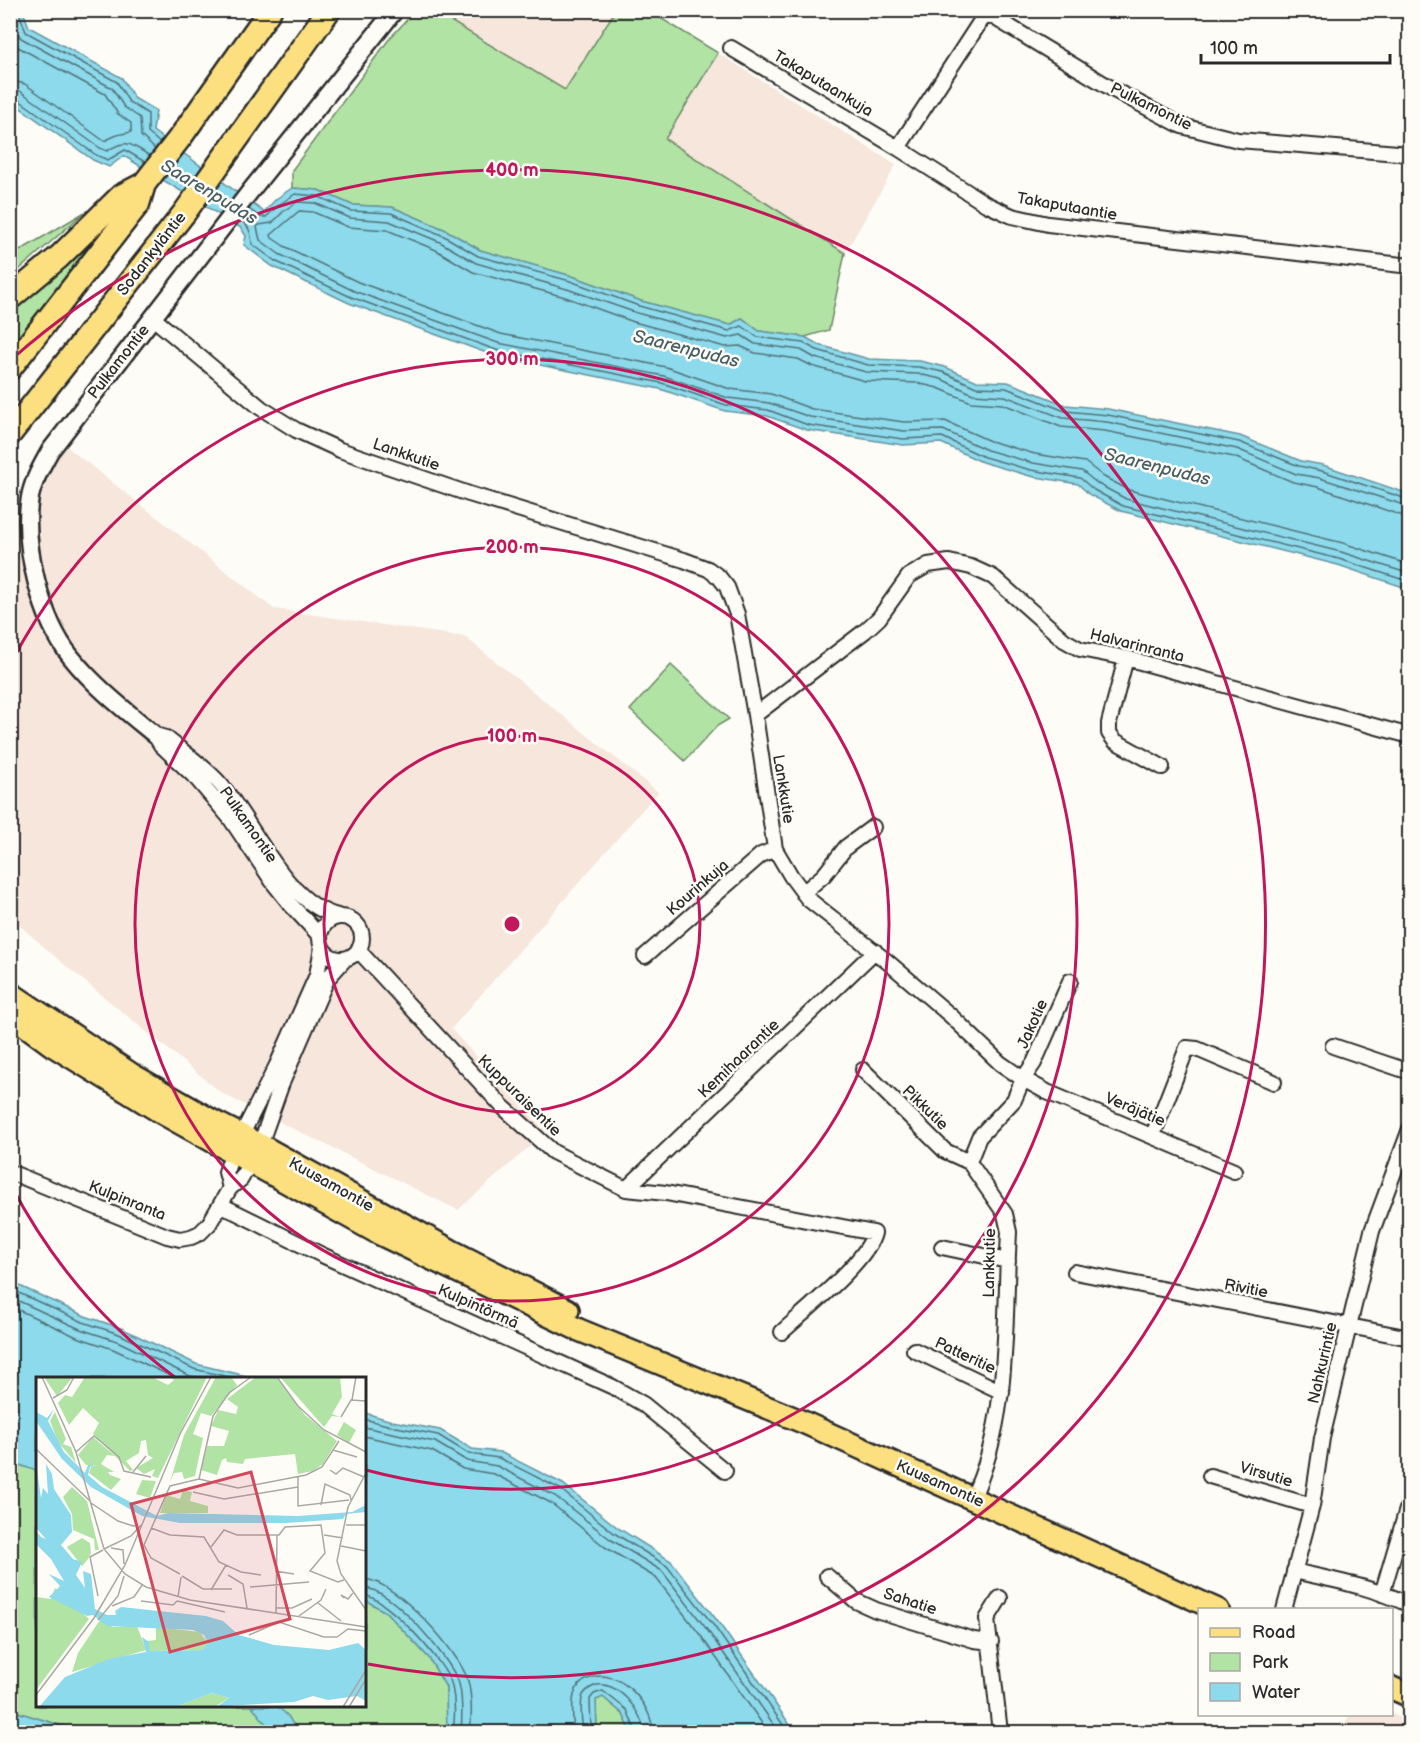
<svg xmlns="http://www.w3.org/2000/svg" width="1420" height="1743" viewBox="0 0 1420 1743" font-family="'Balsamiq Sans',sans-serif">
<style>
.built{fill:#f6e6db}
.green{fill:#b1e3a4;stroke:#6e8768;stroke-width:1.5}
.water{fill:#8cdaeb;stroke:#65949e;stroke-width:1.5}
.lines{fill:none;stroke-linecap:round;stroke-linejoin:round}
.shore{stroke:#527178;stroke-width:1.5}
.minor-casing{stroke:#2b2b2b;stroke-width:18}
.tertiary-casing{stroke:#2b2b2b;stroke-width:21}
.primary-casing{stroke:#2b2b2b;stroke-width:26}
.trunk-casing{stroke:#2b2b2b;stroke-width:27}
.minor{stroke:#fdfcf7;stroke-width:14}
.tertiary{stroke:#fdfcf7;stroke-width:16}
.primary{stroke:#fce080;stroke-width:21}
.trunk{stroke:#fce080;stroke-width:22}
.ring{fill:none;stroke:#c2185b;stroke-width:3}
.labels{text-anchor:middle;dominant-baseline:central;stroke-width:5;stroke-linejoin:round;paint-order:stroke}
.street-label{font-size:16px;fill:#2b2b2b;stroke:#fdfcf7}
.water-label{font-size:18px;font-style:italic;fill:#486065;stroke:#fdfcf7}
.inset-road{fill:none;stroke:#a9a8a5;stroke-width:1.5}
.view{fill:#d1495b;fill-opacity:0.15;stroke:#d1495b;stroke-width:3}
.inset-edge{fill:none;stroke:#2b2b2b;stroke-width:3}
.centre{fill:#c2185b;stroke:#fdfcf7;stroke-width:3}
.ring-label{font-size:18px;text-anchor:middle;font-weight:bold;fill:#c2185b;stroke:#fdfcf7;stroke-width:5;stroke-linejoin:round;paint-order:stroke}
</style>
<rect width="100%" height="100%" fill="#fdfcf7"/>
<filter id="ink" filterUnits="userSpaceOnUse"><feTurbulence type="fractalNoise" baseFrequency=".0167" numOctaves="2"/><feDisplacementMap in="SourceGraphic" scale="12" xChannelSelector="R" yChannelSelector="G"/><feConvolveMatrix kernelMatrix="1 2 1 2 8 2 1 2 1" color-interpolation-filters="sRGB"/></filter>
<g filter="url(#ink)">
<path class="built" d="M434,11H615L565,90Z
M718,53L896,165L845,253L665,139Z
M67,447L274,609L465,637L658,792L451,1029L546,1132L458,1210L223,1094L66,966L11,918V517Z
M1392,1714L1409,1722V1732H1341L1349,1715Z"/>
<path class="green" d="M415,11H434L565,90L615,11H649L718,53L665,139L845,253L829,330L805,337L759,331L742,318L730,325L641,301L572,276L480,250L446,230L392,207L352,205L318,190L292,188V170L390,38Z
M85,212L21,268L11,275V256Z
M110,215L118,221L11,356V308Z
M671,665L729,719L717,726L685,761L630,710Z
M11,1462L37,1471L38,1706H364L365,1600L386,1612L429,1658L446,1687L447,1732H82L11,1710Z
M603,1697L623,1714L631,1732H597L596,1700Z"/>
<path class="water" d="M11,11H23L29,27L122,78L134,98L156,111L153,131L264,212L276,199L292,188L318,190L352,205L392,207L446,230L480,250L572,276L641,301L730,325L742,318L759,331L805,337L819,345L869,359L920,361L945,367L977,381L1008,382L1066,405L1108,409L1240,436L1301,461L1323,465L1409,494V589L1338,565L1121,511L1090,495L1078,484L1030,476L982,462L941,443L903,445L807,430L767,416L725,411L660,389L495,356L349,303L272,266L244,245L246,236L241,228L124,156L109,167L93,160L11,101Z
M11,1282L85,1316L121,1328L196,1364L255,1378H38L37,1471L11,1462Z
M365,1413L392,1421L440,1430L472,1449L500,1452L563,1484L618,1528L671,1561L719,1623L795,1732H631L623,1714L603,1697L596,1700L597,1732H447L446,1687L429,1658L386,1612L365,1600Z
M252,1706H277L288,1716L298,1732H272Z
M11,1710L82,1732H11Z"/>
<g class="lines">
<path class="shore" d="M18,10L26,32L117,82L129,102L148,114V133L160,143
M10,14L17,32L21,38L112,88L124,107L140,118L141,136L155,149
M10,39L18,47L105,94L118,114L131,123V132L117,135L104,141L25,84L10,80
M10,89L20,91L100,148L107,151C127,138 131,144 150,156
M10,97L16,98L96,155L108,160L125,150L145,162
M249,209L260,217H266L280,204L295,194L317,196L351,211L391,213L444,236L478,256L570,281L639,306L729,331L742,326L757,337L803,343L817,350L868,365L919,367L943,372L976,387L1006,388L1065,411L1108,415L1239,442L1299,466L1322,471L1410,500
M240,220C250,226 251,234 252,244L275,261L351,297L496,350L662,383L726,405L768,410L808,425L903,439L942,437L984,457L1031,470L1080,478L1094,490L1123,506L1339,559L1410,582
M1410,507L1320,478L1296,474L1237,449L1107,422L1063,418L1005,396L973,394L941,379L918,374L866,372L815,358L801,350L755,344L741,335L727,338L637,313L567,289L476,263L440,242L389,221L350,218L315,203L297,202L285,210L272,223L259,225L257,227L260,240L279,254L354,291L498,343L664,376L728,398L769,403L810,417L904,431L943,430L987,450L1033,463L1082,471L1098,484L1126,499L1341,552L1410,574
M1410,516L1400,515L1318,487L1293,482L1234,457L1105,431L1061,427L1003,404L971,402L938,388L917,383L865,381L812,366L798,359L755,353L740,346L725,347L634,322L565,297L473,272L436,250L387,230L348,227L313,212L299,211L271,235L272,238L284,246L358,282L501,334L666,367L730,389L771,394L812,409L904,422L945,421L990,441L1035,454L1085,462L1104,477L1129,490L1343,543L1410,565
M10,1289L83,1322L119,1334L194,1369L233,1378
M10,1297L80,1329L117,1341L190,1376L200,1378
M10,1306L77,1337L113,1349L175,1378
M364,1419L391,1426L438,1435L469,1454L499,1458L560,1489L614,1533L667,1566L714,1626L788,1732
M364,1427L435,1442L467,1461L497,1466L555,1496L610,1539L662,1571L708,1631L779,1732
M364,1436L432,1451L463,1469L494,1474L551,1503L605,1547L656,1578L701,1636L768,1732
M364,1579C395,1580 460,1652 468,1681C472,1696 472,1717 470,1732
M364,1588C392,1589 448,1656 458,1681C463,1693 462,1720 461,1732
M364,1595C387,1598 447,1664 452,1686C455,1700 455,1718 453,1732
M574,1732C573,1720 571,1707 574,1695C576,1687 582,1681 590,1678C619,1667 652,1704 653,1732
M583,1732C582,1721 579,1705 583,1695C586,1690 590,1688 594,1686C616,1678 643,1712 644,1732
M591,1732L590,1699L594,1694L603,1691L627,1710L636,1732"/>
<g class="minor-casing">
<path id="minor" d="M982,10L1114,90L1182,126L1238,140L1410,154
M731,48L898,148L986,204L1012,216L1048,224L1410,266
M898,148L986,13
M153,318L261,408L296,430L340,450L469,494L684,560L708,569L719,577L727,587L737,614L755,715L775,849L791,876L808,899L889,963L951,1016L1000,1063L1023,1079L1047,1092L1234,1171
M1126,658L1109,723V733L1115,741L1162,767
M755,715L865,631L879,618L909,576L928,565L949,562L971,567L993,577L1064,640L1080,649L1126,658L1410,736
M155,735L166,738C184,753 206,767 221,785C255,825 285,904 338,916
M156,737L161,745L196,778L230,818L275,885L291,905L319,935
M803,893L824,875L846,847L873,827
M320 938a21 21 0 1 1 42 0a21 21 0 1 1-42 0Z
M358,950L503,1107L553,1152L626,1189L666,1193L874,1233C869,1259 804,1312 782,1332
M645,956L761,855L775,849
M1333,1046L1410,1072
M863,1070L945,1151L969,1162L1005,1214L1009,1232C1004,1321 1011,1416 972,1499
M1153,1135L1187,1048L1197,1049L1274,1082
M969,1162L979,1137L1014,1100L1023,1079L1034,1063L1070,981
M10,1172L167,1236L180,1239L191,1237L200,1233L209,1224L230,1188L241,1179L260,1145L282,1083L327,979L345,959
M230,1188L226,1172L232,1154L277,1065L317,975L322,948
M626,1189L875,951
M221,1205L322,1255L613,1387L643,1404L725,1471
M942,1247L1008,1261
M1075,1272L1410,1338
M914,1350L1002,1392
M1210,1476L1312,1506
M1294,1571C1333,1580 1373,1587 1410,1605
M827,1576L856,1601L876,1610L974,1640L991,1642
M1382,1594L1410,1499
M1000,1598L987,1619L1000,1732
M1284,1610L1312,1506L1322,1438L1372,1231L1410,1129"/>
</g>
<g class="tertiary-casing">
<path id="tertiary" d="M155,735C126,711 95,687 71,657C41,620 22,544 30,497C33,481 42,465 50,451L252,189L395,10"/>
</g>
<g class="primary-casing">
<path id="primary" d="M10,993L131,1074L211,1120L260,1145L450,1250L568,1310
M10,1014L52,1045L162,1113L378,1233L579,1330L803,1422L1218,1610
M1392,1688L1410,1696"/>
</g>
<g class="trunk-casing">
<path id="trunk" d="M10,298L59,257L121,196L144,184
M10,368L138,204L144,184L182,135L270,10
M10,434L185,212L329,10"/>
</g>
<use href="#minor" class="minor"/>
<use href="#tertiary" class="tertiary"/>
<use href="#primary" class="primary"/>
<use href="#trunk" class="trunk"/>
</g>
</g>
<g class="ring">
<circle cx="512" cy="924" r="188"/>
<circle cx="512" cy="924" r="377"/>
<path d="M176 1378A565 565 0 0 1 11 1185M11 663A565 565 0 1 1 366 1470"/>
<path d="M12 359A754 754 0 1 1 368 1664"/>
</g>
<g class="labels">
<g class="street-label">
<text transform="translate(823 84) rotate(31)">Takaputaankuja</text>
<text transform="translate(1151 107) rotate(26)">Pulkamontie</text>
<text transform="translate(1067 207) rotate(10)">Takaputaantie</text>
<text transform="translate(152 254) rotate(-52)">Sodankyläntie</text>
<text transform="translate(119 362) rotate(-52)">Pulkamontie</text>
<text transform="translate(406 455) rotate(19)">Lankkutie</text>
<text transform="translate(1137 646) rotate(14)">Halvarinranta</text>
<text transform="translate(783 789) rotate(81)">Lankkutie</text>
<text transform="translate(248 825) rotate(55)">Pulkamontie</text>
<text transform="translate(698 888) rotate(-41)">Kourinkuja</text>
<text transform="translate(1033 1024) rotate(-66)">Jakotie</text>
<text transform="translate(739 1059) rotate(-44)">Kemihaarantie</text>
<text transform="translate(519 1096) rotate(44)">Kuppuraisentie</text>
<text transform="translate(925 1108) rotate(44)">Pikkutie</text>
<text transform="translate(1135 1110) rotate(23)">Veräjätie</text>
<text transform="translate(331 1185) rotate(29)">Kuusamontie</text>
<text transform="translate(127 1201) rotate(22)">Kulpinranta</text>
<text transform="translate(990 1263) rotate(-89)">Lankkutie</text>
<text transform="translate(1246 1289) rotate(11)">Rivitie</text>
<text transform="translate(478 1307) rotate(24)">Kulpintörmä</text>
<text transform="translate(965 1356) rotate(25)">Patteritie</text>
<text transform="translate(1323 1363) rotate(-77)">Nahkurintie</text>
<text transform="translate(1266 1475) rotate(16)">Virsutie</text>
<text transform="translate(940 1484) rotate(24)">Kuusamontie</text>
<text transform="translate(910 1602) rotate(18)">Sahatie</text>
</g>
<g class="water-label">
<text transform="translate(209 192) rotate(31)">Saarenpudas</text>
<text transform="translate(686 349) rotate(14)">Saarenpudas</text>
<text transform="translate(1157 467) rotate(14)">Saarenpudas</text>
</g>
</g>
<g transform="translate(36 1377)">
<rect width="330" height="330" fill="#fdfcf7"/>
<path d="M8,0H37L21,19ZM49,0H116L132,8L138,3L133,0H171L122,101L116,99L119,92L108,97L100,91L117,81L112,78L110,63L105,64L103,76L90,84L97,93L94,94L57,57L63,46L47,31L33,48L22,26L29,18L36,20ZM180,0H195L201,8L175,39L165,36L157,57L167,61L159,99L148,102L146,95L138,96L134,105L148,58ZM220,0H240L269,38L301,64L287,87L277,94L262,97L259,77L209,82L207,87L191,85L190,81L186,83L181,98L165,93L171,69H188L193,54L175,49L180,38L182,33L200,37L202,30L191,22ZM244,0H304L306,20L296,37L304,40L296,39L288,50ZM19,35L30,62L27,67L35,70L40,86L22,65L14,44ZM308,45L320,53L313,66L301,58ZM57,60L79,79L71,78L65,87L78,95H72L74,98L85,102L75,113L53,96L55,90L61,88H50L42,78ZM106,103L120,104L114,121L100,117ZM36,110L51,124L63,173H59L58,162L37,153L36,137L27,120ZM147,113L156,115L154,124L172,129V136H124L130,118L144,122ZM46,161L54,166L55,176L52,182L42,194L46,189L31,170ZM19,211L53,242L0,313V220L15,222ZM64,243L77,250L101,249L110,273L36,295L42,276ZM120,250L164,255L172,266L166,273L113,274L111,264L120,263ZM176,316L193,321L180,329L139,330Z" fill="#b1e3a4"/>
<path d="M18,32L12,44L28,75L49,96L52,88H60L54,90L52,98L66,110L121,139L132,136L262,139L316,135L330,128V135L310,137L307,142L250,146H144L106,139L55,110L26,82L0,44V35L11,41ZM0,87L5,121L7,111L12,117L10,87L16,97L18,112L35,138L36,155L25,168L37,182L46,185L40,198L49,211L47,194L55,197L59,232L71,238H80L79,234L85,230L170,239L187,244L203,258L238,268L293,273L322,266L330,273V324L321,319L292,323L277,319L258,325L171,330L182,329L193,321L176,316L139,330H3L29,300L73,282L110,275L106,260L113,265V274L166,273L172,266L168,258L157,253L71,249L57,238L51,239L13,220L24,209L13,197L28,204L15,182L0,167V154L5,160L10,162L0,151Z" fill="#8cdaeb"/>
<path class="inset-road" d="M6,0L40,75L68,172L89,197L110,210L154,223L330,250M241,0L262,29L288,53L330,75M17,21L31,13L38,0M316,23L320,0M305,40L315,23L330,24M0,72L54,124M297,73L321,80M40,75L58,59L83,80L88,94L115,100M294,93L300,97L307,91L328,100M97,95L110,79M330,96L312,130L301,184L305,197L330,233M262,100V129L313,123M163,102L177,39L193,16L215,0M157,115L188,122L262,110M55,126L82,144L97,149H99L94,148M285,128L289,107L314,118L315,123M310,148H330M115,151L134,158L168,160L183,185L205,195L225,198M288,158L307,161M305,169L330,174M175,170L188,153L201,158H243L249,150L285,148L289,176L274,194L302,205L308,203M75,171L87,173L88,187M68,172L95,159L105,148M239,194L258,197M144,197L115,181L108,168L134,109L163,102L202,111L270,98L286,90L303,64M192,198L207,207L211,231M146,199L167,212H196M214,210L273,205M175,213L190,188M62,219L54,180L67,173M142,220L145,200M308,221L305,218L312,222L317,216M105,224L137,228L141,224M141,224L189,235M282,226L305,244M76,229L98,220L107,207M240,231H256L276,222M240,236L241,158M263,239L285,223L290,212M62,243L82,219L88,199M213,258L243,245L288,260H301L312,252L330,254M0,318L58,241L89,188L144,57L175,0M307,330L330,293M313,330L330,302"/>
<path class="view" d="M215,95L254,242L134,275L95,127Z"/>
<rect width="330" height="330" class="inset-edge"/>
</g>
<circle cx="512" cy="924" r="9" class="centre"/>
<g class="ring-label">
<text x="512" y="176">400 m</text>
<text x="512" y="365">300 m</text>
<text x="512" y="553">200 m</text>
<text x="512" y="742">100 m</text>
</g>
<rect width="1420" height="1743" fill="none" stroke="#fdfcf7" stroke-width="36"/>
<rect x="18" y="18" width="1384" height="1707" fill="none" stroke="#2b2b2b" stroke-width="2" filter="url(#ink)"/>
<rect x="1198" y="1608" width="195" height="108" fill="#fdfcf7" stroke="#a9a8a5" stroke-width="1.5"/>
<rect x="1210" y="1628" width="30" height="9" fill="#fce080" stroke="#a9a8a5" stroke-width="1.5"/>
<text x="1252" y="1638" font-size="18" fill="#2b2b2b">Road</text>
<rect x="1210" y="1653" width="30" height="18" fill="#b1e3a4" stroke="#a9a8a5" stroke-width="1.5"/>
<text x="1252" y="1668" font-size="18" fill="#2b2b2b">Park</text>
<rect x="1210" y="1683" width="30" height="18" fill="#8cdaeb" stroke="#a9a8a5" stroke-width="1.5"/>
<text x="1252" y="1698" font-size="18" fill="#2b2b2b">Water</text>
<path d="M1201 54v9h189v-9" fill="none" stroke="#2b2b2b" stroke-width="3"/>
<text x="1210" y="54" font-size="18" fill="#2b2b2b" stroke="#fdfcf7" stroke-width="4.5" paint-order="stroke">100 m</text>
</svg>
